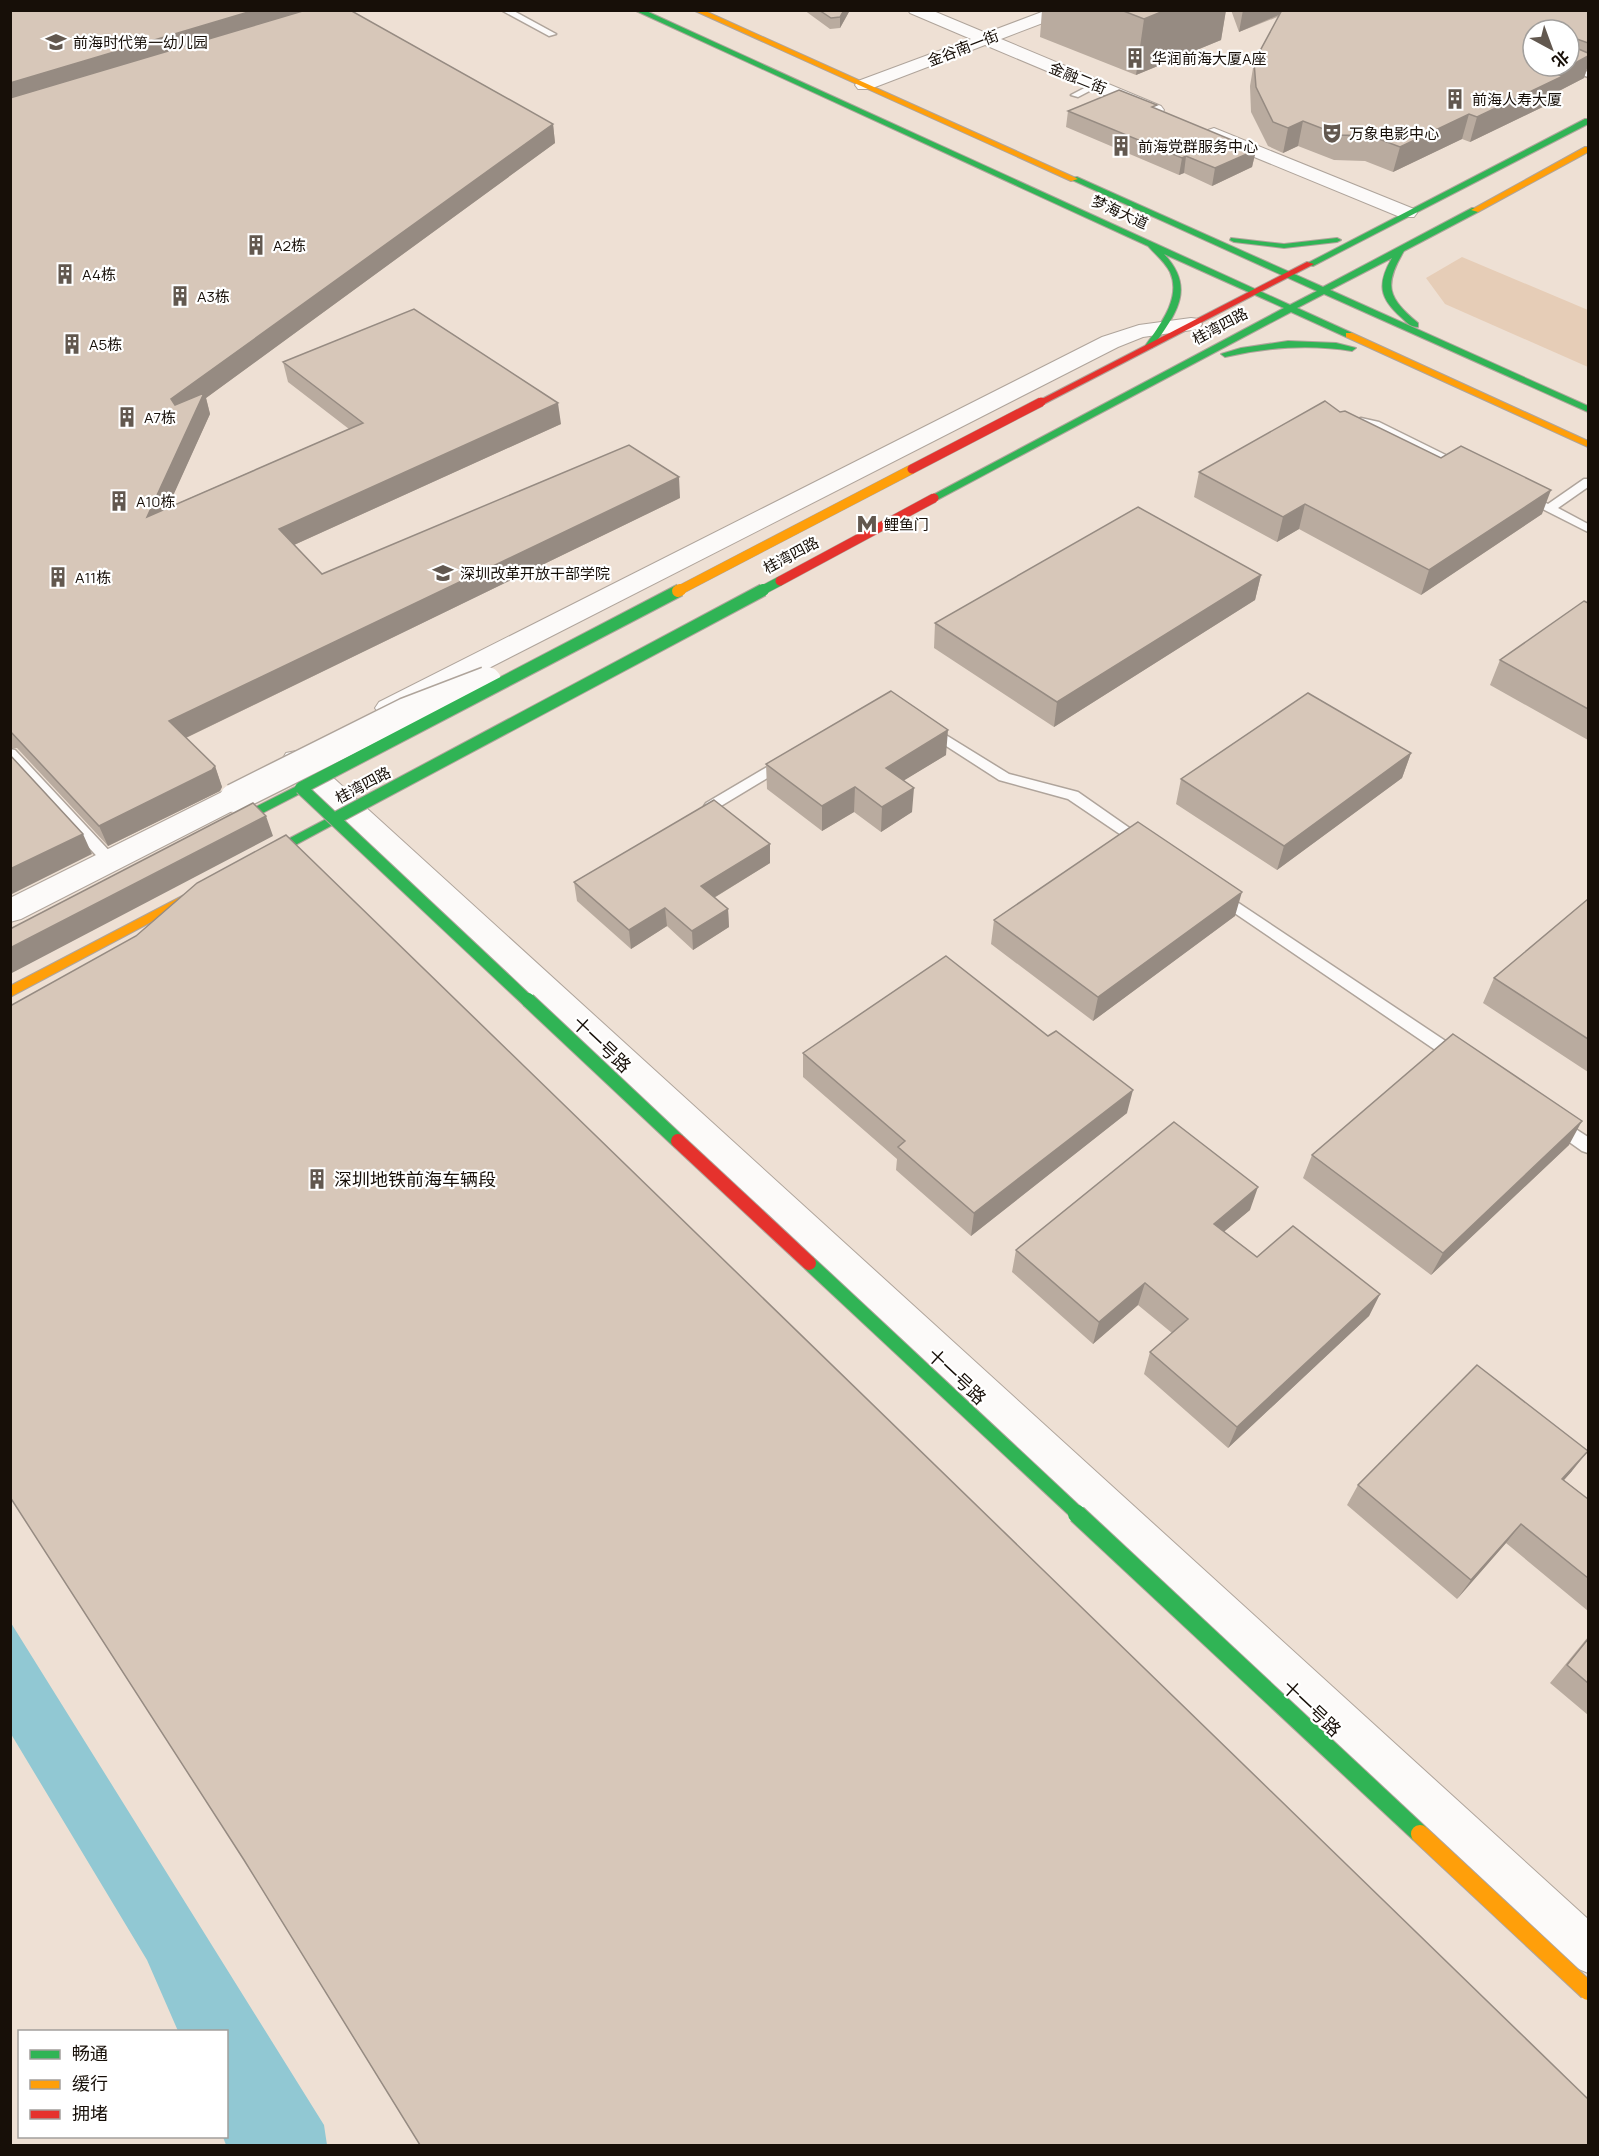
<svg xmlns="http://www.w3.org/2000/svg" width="1599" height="2156" viewBox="0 0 1599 2156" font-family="Manrope,'Noto Sans SC',sans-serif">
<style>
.green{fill:#e6cdb7}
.water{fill:#91c8d3}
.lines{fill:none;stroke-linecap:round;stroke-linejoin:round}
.lane-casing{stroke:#afa49b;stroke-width:3}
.street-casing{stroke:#afa49b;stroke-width:2}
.fast-casing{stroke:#afa49b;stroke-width:2}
.slow-casing{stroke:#afa49b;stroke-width:2}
.jam-casing{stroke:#afa49b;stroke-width:2}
.lane{fill:#fcfaf9;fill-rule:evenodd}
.street{fill:#fcfaf9;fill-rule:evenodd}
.fast{fill:#30b455;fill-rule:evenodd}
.slow{fill:#ff9f0a;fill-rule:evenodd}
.jam{fill:#e5322d;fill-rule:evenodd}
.street-bridge-casing{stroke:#afa49b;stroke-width:31;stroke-linecap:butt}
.fast-bridge-far3-casing{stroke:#afa49b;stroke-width:10;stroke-linecap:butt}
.fast-bridge-far2-casing{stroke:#afa49b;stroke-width:14;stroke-linecap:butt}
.fast-bridge-far1-casing{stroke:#afa49b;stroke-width:16;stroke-linecap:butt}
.fast-bridge-casing{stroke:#afa49b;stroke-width:20;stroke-linecap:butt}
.slow-bridge-far2-casing{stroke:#afa49b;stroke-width:10;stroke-linecap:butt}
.slow-bridge-far1-casing{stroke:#afa49b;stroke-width:14;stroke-linecap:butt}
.slow-bridge-casing{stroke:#afa49b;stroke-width:20;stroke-linecap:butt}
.jam-bridge-far1-casing{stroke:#afa49b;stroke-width:10;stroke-linecap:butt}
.jam-bridge-casing{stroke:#afa49b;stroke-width:16;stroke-linecap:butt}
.street-bridge{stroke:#fcfaf9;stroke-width:28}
.fast-bridge-far3{stroke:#30b455;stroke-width:9}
.fast-bridge-far2{stroke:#30b455;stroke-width:12}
.fast-bridge-far1{stroke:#30b455;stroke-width:14}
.fast-bridge{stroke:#30b455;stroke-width:18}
.slow-bridge-far2{stroke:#ff9f0a;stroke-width:9}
.slow-bridge-far1{stroke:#ff9f0a;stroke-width:12}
.slow-bridge{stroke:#ff9f0a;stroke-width:18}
.jam-bridge-far1{stroke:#e5322d;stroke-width:9}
.jam-bridge{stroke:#e5322d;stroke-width:14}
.wall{fill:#b9ab9f;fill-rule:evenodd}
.shaded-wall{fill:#968b82}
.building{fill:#d7c7b9;stroke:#968b82;stroke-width:1.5}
.labels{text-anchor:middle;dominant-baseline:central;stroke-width:4.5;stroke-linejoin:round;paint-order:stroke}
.far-poi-label{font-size:15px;fill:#170f08;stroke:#fff;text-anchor:start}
.far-street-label{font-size:15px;fill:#170f08;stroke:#fff}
.street-label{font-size:18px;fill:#170f08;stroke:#fff}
.poi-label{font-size:18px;fill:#170f08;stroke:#fff;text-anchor:start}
</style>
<rect width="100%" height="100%" fill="#eee0d4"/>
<path class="green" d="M1462,257L1588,310V367L1445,304L1426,278Z"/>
<path class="water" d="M11,1623L324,2125L327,2145H226L223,2137L226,2136V2032L178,2031L147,1960L11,1734Z"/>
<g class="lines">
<g class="lane-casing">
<path id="lane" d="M501,10H512L556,34L549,36Z
M1569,65L1588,72V77L1559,66Z
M1094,83L1101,85L1078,97L1071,95Z
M1361,418L1379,422L1470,467L1468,469H1460L1371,427L1361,424L1347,428L1341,425Z
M1584,479H1588V487L1558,508L1588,524V532L1519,497L1525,493L1548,504Z
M928,724L1009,774L1078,792L1151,843L1149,847H1139L1068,799L999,780L923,731L921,728L923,725Z
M10,749L15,750L115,857L117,861L115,865H105L10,762Z
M784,757L791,762L789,765L716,809H706L704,806L706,803Z
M1219,890L1465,1054L1467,1058L1465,1062L1459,1064L1453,1062L1214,899L1211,895L1214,891Z
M1557,1117L1588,1137V1153L1582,1151L1551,1129L1549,1124L1551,1119Z"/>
</g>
<g class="street-casing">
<path id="street" d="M908,10H931L986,33L1047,10H1071L1069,13L1001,39L1161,106L1164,110L1161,114H1149L985,45L870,89H858L855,85L858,81L971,39L910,13Z
M1214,128L1414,209L1417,213L1414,217H1400L1208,138L1205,134L1208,130Z
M1191,318L1199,319L1202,324L1199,329L1143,337L1118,347L399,714L389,717L379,714L375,708L379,702L1102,337L1139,325Z
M296,751L306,753L1588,1919V1973L1572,1966L286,767L282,760L286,753Z
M234,788L244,791L248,798L244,805L21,919L10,922V898L224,791Z"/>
</g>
<g class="fast-casing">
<path id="fast" d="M634,10H644L1290,305L1317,291L1070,179L1077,177L1323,287L1472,208H1478V212L1404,251C1383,286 1388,298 1418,323V327C1411,327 1407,323 1402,318C1379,298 1377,284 1392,258L1330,290L1588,406V412L1324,294L1297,308L1352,333V337H1346L1291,312L937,500H931V496L1284,308L1164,254C1197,289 1175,315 1152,348H1146L1145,346C1159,326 1182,298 1170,272C1165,262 1155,254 1148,246Z
M1585,119H1588V124L1313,266L1306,264Z
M1231,238L1284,244L1337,238L1341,240L1337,242L1284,248L1234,242L1230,240Z
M1288,341L1336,343L1356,348L1352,351C1309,344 1268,347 1225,357L1221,354L1241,348Z
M301,784L305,785L307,788L305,791L224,833H216L214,830L216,827Z
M334,815L338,816L340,819L338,822L258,865L254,866L248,862L250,859Z"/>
</g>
<g class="slow-casing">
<path id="slow" d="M693,10H703L1078,179L1071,181Z
M1585,147H1588V152L1478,212L1471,210Z
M1346,333H1352L1588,441V447L1346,337Z
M211,881L215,882L217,885L215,888L10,997V986Z"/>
</g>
<g class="jam-casing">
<path id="jam" d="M1307,262L1314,264L1044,404L1036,402Z"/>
</g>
<use href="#lane" class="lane"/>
<use href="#street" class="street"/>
<use href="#fast" class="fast"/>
<use href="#slow" class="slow"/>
<use href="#jam" class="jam"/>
<g class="street-bridge-casing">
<path id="street-bridge" d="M234,798L406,712L487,681"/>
</g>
<g class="fast-bridge-far3-casing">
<path id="fast-bridge-far3" d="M761,591L780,581"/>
</g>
<g class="fast-bridge-far2-casing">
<path id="fast-bridge-far2" d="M301,788L529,1002
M301,788L678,591
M334,819L763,590"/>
</g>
<g class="fast-bridge-far1-casing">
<path id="fast-bridge-far1" d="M528,1000L678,1141
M809,1263L1079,1515"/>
</g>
<g class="fast-bridge-casing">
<path id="fast-bridge" d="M1077,1514L1420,1834"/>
</g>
<g class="slow-bridge-far2-casing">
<path id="slow-bridge-far2" d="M678,591L912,469"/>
</g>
<g class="slow-bridge-far1-casing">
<path id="slow-bridge-far1" d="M678,591L680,590"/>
</g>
<g class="slow-bridge-casing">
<path id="slow-bridge" d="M1420,1834L1588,1991"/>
</g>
<g class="jam-bridge-far1-casing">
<path id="jam-bridge-far1" d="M912,469L1041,402
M780,581L934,498"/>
</g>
<g class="jam-bridge-casing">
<path id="jam-bridge" d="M678,1141L809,1263"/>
</g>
<use href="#street-bridge" class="street-bridge"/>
<use href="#fast-bridge-far3" class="fast-bridge-far3"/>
<use href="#fast-bridge-far2" class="fast-bridge-far2"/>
<use href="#fast-bridge-far1" class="fast-bridge-far1"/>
<use href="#fast-bridge" class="fast-bridge"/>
<use href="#slow-bridge-far2" class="slow-bridge-far2"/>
<use href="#slow-bridge-far1" class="slow-bridge-far1"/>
<use href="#slow-bridge" class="slow-bridge"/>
<use href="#jam-bridge-far1" class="jam-bridge-far1"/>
<use href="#jam-bridge" class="jam-bridge"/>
</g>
<path class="wall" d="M10,10L553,124L555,143L206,398L210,414L167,508L349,429L288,382L283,362L561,424L294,545L322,574L680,498L186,738L215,766L222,787L220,791L108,846L17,748H10Z
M804,10H850L840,28L830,29Z
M1042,10H1226L1221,40L1136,75L1040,37Z
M1231,10H1588V70L1587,69L1584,78L1557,92L1555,101L1470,142L1462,139L1393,172L1365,161L1334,160L1298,146L1283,153L1268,146L1251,112L1250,86L1254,62L1280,16L1239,32ZM1533,30H1569V66Z
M1156,109L1256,150L1252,167L1212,186L1184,173L1179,175L1066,127L1068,111Z
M1340,412L1542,514L1421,595L1299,529L1277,542L1194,497L1199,472Z
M1261,575L1255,600L1054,727L934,648L935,623Z
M1588,603V740L1490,685L1500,660Z
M1411,753L1402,778L1277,870L1176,804L1181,779Z
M946,755L904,780L912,812L881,832L854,812L822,831L767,789L766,764Z
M770,844V863L714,898L728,909L729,927L693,950L667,926L631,949L577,901L574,882Z
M1588,899V1072L1483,1003L1494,978Z
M1235,916L1093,1021L991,944L994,920Z
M803,1053L1127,1113L971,1236L896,1170L897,1159L803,1077Z
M1569,1145L1431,1275L1303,1178L1312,1155Z
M1250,1210L1224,1231L1257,1257L1380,1294L1369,1316L1228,1448L1144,1374L1150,1352L1172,1333L1138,1305L1093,1344L1012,1272L1016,1250Z
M1572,1471L1564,1480L1588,1499V1611L1506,1543L1457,1599L1347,1505L1358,1485Z
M1588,1637V1715L1550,1683Z"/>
<path class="shaded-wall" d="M255,10H318L10,104V83Z
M844,10H850L840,28V17Z
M1166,10H1226L1221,40L1136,75L1144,19Z
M1243,10H1290L1239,32Z
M1542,26L1541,30H1533V28Z
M1588,56V65L1584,78L1557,92L1555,101L1470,142L1477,117Z
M1469,114L1462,139L1393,172L1400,147Z
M1303,121L1298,146L1283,153L1288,128Z
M553,124L555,143L206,398L210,414L154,538L147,517L177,419L171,399Z
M1256,150L1252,167L1212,186L1215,168Z
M1186,156L1184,173L1179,175L1182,158Z
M558,403L561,424L285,549L279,529Z
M679,477L680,498L177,742L169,721Z
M1551,490L1542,514L1421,595L1429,570Z
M1305,504L1299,529L1277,542L1283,517Z
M1261,575L1255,600L1054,727L1057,702Z
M948,730L946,755L885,792L886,768Z
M1411,753L1402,778L1277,870L1284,846Z
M215,766L222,787L220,791L108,846L99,826Z
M855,787L854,812L822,831V806Z
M914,788L912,812L881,832L882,807Z
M266,816L273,836L10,974V948Z
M83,834L92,854L10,895V869Z
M770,844V863L702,905L701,886Z
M1242,892L1235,916L1093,1021L1098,997Z
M665,908L667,926L631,949L629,930Z
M728,909L729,927L693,950L692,931Z
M1133,1090L1127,1113L971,1236L974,1213Z
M1582,1121L1569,1145L1431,1275L1443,1253Z
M1258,1187L1250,1210L1207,1246L1214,1224Z
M1145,1283L1138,1305L1093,1344L1099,1322Z
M1380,1294L1369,1316L1228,1448L1237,1427Z
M1588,1451L1572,1471L1547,1499L1562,1479Z
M1521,1524L1506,1543L1457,1599L1471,1580Z"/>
<path class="building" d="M10,10H255L10,83Z
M306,10H350L553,124L171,399L175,405L204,393L147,517L363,423L283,362L414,309L558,403L279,529L322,574L629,445L679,477L169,721L215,766L212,770L99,826L10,731V98Z
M819,10H844L840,17L831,18Z
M1121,10H1166L1144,19Z
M1282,10H1588V43L1577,39L1569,40V30H1542V26L1533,28V66H1569V45L1588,53V56L1555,74L1563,76L1477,117L1469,114L1400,147L1371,136L1339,135L1303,121L1288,128L1273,122L1256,87L1254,62Z
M1119,90L1157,105L1152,107L1256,150L1215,168L1186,156L1182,158L1068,111Z
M1325,401L1340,412L1345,411L1441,458L1461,446L1551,490L1429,570L1305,504L1283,517L1199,472Z
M1138,507L1261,575L1057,702L935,623Z
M1584,601L1588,603V709L1500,660Z
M891,691L948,730L886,768L914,788L882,807L855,787L822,806L766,764Z
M1308,693L1411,753L1284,846L1181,779Z
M10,755L83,834L10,869Z
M714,800L770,844L701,886L728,909L692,931L665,908L629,930L574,882Z
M253,803L266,816L10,948V929Z
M1138,822L1242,892L1098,997L994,920Z
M286,835L1588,2099V2145H420L244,1860L10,1497V1006L136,936L197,883Z
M1588,899V1039L1494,978Z
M946,956L1048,1036L1056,1031L1133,1090L974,1213L898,1147L905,1141L803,1053Z
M1453,1034L1582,1121L1443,1253L1312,1155Z
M1174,1122L1258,1187L1214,1224L1257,1257L1293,1226L1380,1294L1237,1427L1150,1352L1188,1319L1145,1283L1099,1322L1016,1250Z
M1477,1365L1588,1451L1562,1479L1588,1499V1578L1521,1524L1471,1580L1358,1485Z
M1588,1639V1683L1567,1665Z"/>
<defs>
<g id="school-bare" transform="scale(1.62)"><path d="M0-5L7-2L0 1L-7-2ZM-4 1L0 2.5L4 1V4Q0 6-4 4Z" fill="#62584f" stroke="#fff" stroke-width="2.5" paint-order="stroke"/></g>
<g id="building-bare" transform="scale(1.62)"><path d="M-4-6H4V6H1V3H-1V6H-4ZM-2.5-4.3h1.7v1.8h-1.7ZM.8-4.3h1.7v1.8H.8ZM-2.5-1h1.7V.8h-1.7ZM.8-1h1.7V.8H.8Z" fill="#62584f" stroke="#fff" stroke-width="2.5" paint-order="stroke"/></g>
<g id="theatre-bare" transform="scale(1.62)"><path d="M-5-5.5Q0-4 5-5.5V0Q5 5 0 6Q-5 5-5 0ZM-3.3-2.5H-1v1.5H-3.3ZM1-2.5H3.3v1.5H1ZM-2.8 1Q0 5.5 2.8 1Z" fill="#62584f" stroke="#fff" stroke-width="2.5" paint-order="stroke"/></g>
<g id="metro-bare" transform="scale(1.62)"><path d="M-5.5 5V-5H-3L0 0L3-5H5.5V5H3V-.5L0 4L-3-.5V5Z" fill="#62584f" stroke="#fff" stroke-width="2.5" paint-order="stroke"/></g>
<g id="university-bare" transform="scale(1.62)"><path d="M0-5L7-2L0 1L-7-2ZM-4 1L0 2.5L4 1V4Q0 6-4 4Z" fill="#62584f" stroke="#fff" stroke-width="2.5" paint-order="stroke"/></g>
</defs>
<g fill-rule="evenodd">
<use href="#school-bare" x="56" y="42"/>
<use href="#building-bare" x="1135" y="58"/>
<use href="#building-bare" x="1455" y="99"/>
<use href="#theatre-bare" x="1332" y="133"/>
<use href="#building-bare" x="1121" y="146"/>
<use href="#building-bare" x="256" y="245"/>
<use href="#building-bare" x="65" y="274"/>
<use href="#building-bare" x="180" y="296"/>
<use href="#building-bare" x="72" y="344"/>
<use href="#building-bare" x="127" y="417"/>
<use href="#building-bare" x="119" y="501"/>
<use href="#metro-bare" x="867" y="524"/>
<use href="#university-bare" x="443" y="573"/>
<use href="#building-bare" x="58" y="577"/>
<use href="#building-bare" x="317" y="1179"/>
</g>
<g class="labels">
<g class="far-poi-label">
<text x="73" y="42">前海时代第一幼儿园</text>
<text x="1152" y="58">华润前海大厦A座</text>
<text x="1472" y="99">前海人寿大厦</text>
<text x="1349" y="133">万象电影中心</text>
<text x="1138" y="146">前海党群服务中心</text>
<text x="273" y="245">A2栋</text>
<text x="82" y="274">A4栋</text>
<text x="197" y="296">A3栋</text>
<text x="89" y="344">A5栋</text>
<text x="144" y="417">A7栋</text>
<text x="136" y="501">A10栋</text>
<text x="884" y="524">鲤鱼门</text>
<text x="460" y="573">深圳改革开放干部学院</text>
<text x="75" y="577">A11栋</text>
</g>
<g class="far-street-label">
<text transform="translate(963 48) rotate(-21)">金谷南一街</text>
<text transform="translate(1078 78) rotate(22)">金融二街</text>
<text transform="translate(1120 212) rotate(24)">梦海大道</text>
<text transform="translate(1220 326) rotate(-28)">桂湾四路</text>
<text transform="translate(791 555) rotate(-28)">桂湾四路</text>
<text transform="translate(363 785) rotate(-28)">桂湾四路</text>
</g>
<g class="street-label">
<text transform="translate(602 1044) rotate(43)">十一号路</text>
<text transform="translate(957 1376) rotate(43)">十一号路</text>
<text transform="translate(1312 1708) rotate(43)">十一号路</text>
</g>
<g class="poi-label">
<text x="334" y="1179">深圳地铁前海车辆段</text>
</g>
</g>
<rect width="1599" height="2156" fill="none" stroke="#170f08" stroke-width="24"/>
<rect x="18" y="2030" width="210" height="108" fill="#ffffff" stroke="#a29f9c" stroke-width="1.5"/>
<rect x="30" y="2050" width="30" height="9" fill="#30b455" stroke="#a29f9c" stroke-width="1.5"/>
<text x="72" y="2060" font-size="18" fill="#170f08">畅通</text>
<rect x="30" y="2080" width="30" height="9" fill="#ff9f0a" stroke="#a29f9c" stroke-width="1.5"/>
<text x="72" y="2090" font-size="18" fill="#170f08">缓行</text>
<rect x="30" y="2110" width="30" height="9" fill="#e5322d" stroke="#a29f9c" stroke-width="1.5"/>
<text x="72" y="2120" font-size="18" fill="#170f08">拥堵</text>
<g transform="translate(1551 48) rotate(139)"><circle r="28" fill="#ffffff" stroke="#a29f9c" stroke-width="1.5"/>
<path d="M0-4.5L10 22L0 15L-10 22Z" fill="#62584f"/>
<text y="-9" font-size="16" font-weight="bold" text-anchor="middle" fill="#170f08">北</text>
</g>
</svg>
